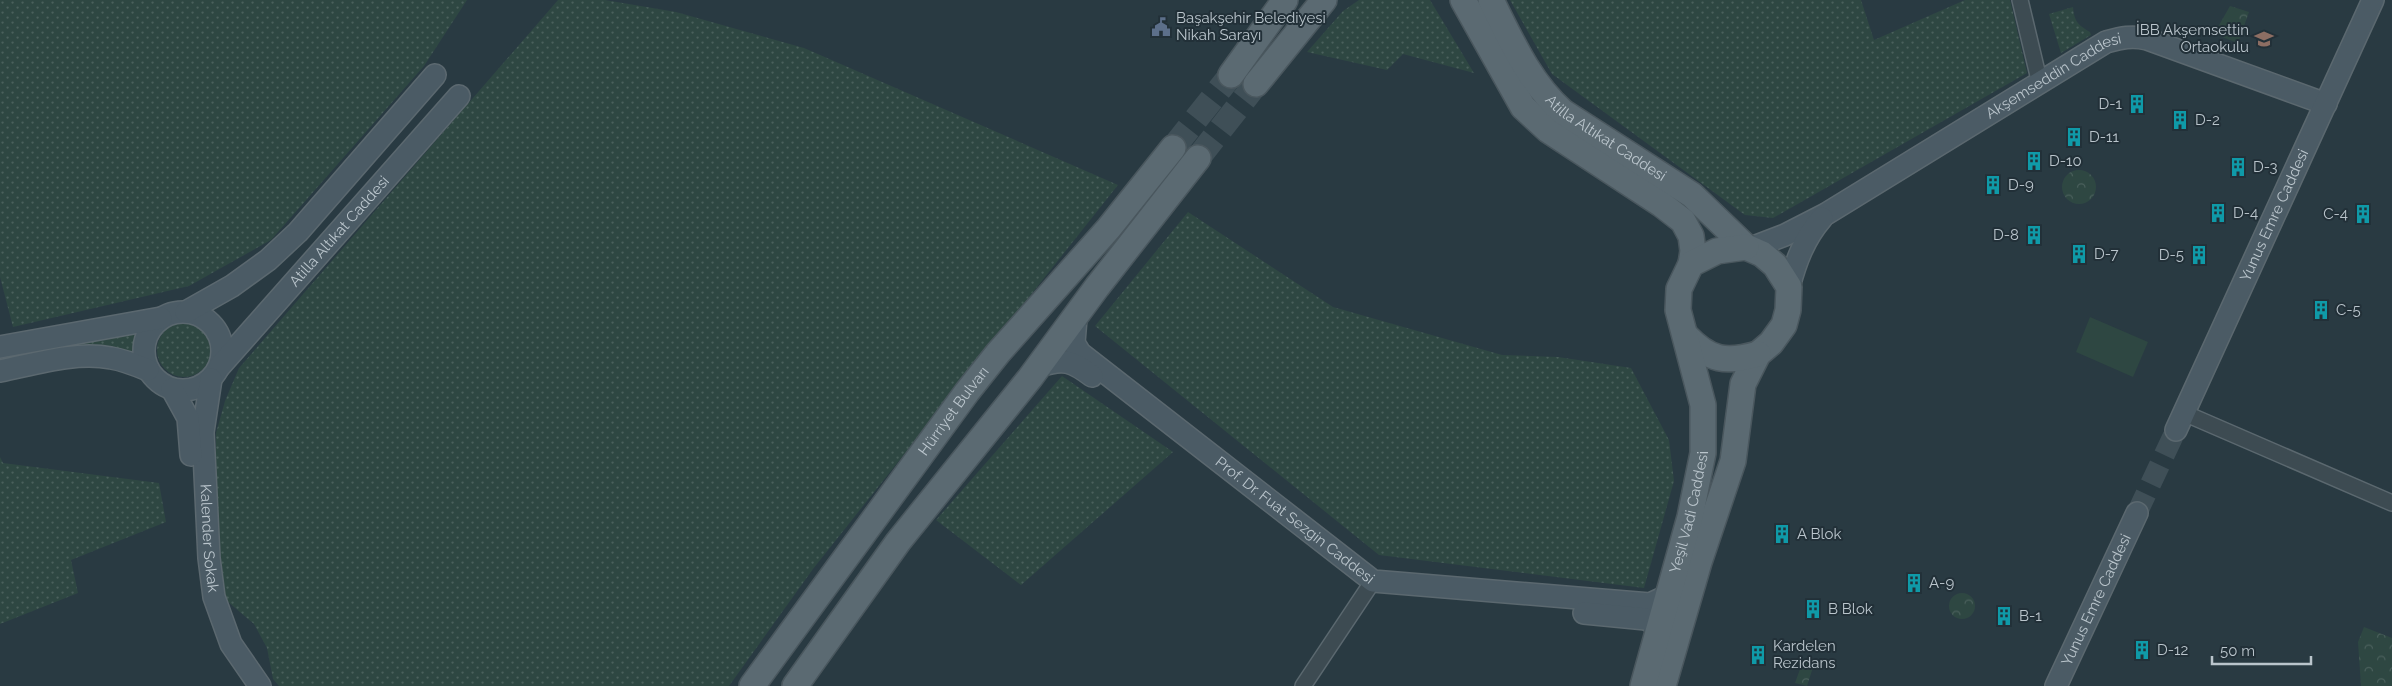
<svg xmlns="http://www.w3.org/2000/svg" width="2392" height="686" viewBox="0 0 2392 686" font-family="Raleway,sans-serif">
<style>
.grass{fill:url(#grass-dots)}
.park{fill:url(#park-crowns)}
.pitch{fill:#2e4742}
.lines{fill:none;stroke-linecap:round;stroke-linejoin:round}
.secondary-tunnel{stroke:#3f4f57;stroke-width:21;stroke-dasharray:21 11;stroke-linecap:butt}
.primary-tunnel{stroke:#3f4f57;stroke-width:25;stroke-dasharray:25 12;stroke-linecap:butt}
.street-casing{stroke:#5b686f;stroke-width:18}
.secondary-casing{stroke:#5b686f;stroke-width:24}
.primary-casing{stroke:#4a575e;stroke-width:28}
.street{stroke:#3d4b52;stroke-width:15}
.secondary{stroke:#4b5b65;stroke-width:21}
.primary{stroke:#5b6a72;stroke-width:25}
.labels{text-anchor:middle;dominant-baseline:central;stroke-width:4;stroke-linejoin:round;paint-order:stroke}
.poi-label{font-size:15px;fill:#bac5cc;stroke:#223038;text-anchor:start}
.street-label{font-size:15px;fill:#bac5cc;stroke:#223038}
</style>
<defs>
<pattern id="grass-dots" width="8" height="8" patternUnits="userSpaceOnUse" patternTransform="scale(1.25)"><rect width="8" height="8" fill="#2e4742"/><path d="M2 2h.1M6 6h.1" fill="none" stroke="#4a605c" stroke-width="1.8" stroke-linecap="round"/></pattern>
<pattern id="park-crowns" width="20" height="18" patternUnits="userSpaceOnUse" patternTransform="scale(1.25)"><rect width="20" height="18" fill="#2e4742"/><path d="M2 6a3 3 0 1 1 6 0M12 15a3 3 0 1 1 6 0" fill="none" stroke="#4a605c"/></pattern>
</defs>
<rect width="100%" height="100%" fill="#293a42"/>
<path class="grass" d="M0,0H467L424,66L271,240L189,286L13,327L0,277Z
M558,0H605L676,12L804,48L1118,185L813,569L729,686H279L273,679L267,648L254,624L227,601L218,576L216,541V433L225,401L239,368Z
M1359,0H1430L1474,73L1403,54L1387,70L1307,52L1343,11Z
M1510,0H1861L1874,40L1965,0H2010L2027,73L1773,218L1745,215L1552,74Z
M2073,7C2074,21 2078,25 2090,32L2091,35L2061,53L2049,14Z
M1188,212L1333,307L1502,355L1558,357L1631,368L1669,440L1674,481L1644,588L1379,555L1095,326Z
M157 350a27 27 0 1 1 54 0a27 27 0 1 1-54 0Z
M143,328L139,336L136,355L0,362V352Z
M1062,376L1173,452L1021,585L936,520Z
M0,457L3,463L159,483L166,522L71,560L78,593L0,624Z"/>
<path class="park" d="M2230,6L2249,12L2238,43L2214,34Z
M2062 187a17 17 0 1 1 34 0a17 17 0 1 1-34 0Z
M1949 606a13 13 0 1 1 26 0a13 13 0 1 1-26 0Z
M2364,627L2392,638V686H2361L2358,642Z
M1803,661L1814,664L1807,686L1795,683Z"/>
<path class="pitch" d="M2090,317L2148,342L2133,377L2076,352Z"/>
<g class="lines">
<path class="secondary-tunnel" d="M2137,513L2176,430"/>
<path class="primary-tunnel" d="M1173,148L1231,75
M1198,158L1256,84"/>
<g class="street-casing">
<path id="street" d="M2020,0L2040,84
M2184,413L2392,503
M1303,686L1373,581"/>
</g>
<g class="secondary-casing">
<g id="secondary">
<path id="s1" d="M1751,248L1785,235L1826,214L2106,42C2121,38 2132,35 2147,39L2326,104"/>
<path d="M1789,287C1796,261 1804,239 1822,218"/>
<circle cx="183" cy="351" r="39"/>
<path d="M186,312L232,286L268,260L298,232L435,75"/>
<path id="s2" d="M1076,318L1074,343L1080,353L1373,581L1650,604L1663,598L1667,593"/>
<path d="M0,347L161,318"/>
<path id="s3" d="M220,366L459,96"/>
<path d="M1040,366C1064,358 1072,361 1092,376"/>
<path d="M0,371C35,364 76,351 111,358C124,360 136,365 148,370"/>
<path id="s4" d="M211,379L203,432L209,558L214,597L231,644L260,686"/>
<path d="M172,389L188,418L191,455"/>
<path id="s5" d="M2176,430L2373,0"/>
<path d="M1584,613L1646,619L1653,623L1657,631"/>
<path id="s6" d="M2056,686L2137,513"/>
</g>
</g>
<g class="primary-casing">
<g id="primary">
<path d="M1463,0L1523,107L1548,130L1661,204L1683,221L1691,236L1693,251L1691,264"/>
<path id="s7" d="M1491,0C1511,40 1529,82 1563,112L1692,195L1746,247L1762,254L1775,265L1789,287L1788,310L1784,325L1771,343L1758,354L1743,384L1733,461L1699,562L1663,686"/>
<path d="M1231,75L1285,0"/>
<path d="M1256,84L1324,0"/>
<path d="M1686,336C1710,361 1726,363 1758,354"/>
<path id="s8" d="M752,686L967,392L998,353L1109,228L1173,148"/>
<path d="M795,686L898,542L1030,378L1097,287L1198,158"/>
<path id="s9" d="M1643,686L1690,517L1703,453V405L1678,310L1679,289L1691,264L1717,251L1746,247"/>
</g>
</g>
<use href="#street" class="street"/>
<use href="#secondary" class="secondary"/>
<use href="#primary" class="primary"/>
</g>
<defs>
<g id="civic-bare" transform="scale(1.5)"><path d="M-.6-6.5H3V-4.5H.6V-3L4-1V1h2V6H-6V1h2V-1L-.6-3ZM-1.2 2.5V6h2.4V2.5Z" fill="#5c6f8a" stroke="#223038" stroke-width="2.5" paint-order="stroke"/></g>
<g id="school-bare" transform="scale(1.5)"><path d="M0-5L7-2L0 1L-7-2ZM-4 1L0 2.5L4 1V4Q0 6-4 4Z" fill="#8d6e63" stroke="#223038" stroke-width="2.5" paint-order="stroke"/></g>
<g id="building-bare" transform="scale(1.5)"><path d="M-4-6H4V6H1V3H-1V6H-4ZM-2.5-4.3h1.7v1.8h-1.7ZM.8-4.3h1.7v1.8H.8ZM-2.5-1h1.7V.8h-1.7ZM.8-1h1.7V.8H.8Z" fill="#0f9aa8" stroke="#223038" stroke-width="2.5" paint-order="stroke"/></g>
</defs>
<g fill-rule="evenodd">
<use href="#civic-bare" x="1161" y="27"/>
<use href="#school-bare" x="2264" y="39"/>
<use href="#building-bare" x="2137" y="104"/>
<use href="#building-bare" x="2180" y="120"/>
<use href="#building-bare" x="2074" y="137"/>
<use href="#building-bare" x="2034" y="161"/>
<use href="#building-bare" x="2238" y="167"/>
<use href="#building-bare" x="1993" y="185"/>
<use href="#building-bare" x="2218" y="213"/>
<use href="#building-bare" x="2363" y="214"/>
<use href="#building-bare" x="2034" y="235"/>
<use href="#building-bare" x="2079" y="254"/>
<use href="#building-bare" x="2199" y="255"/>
<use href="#building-bare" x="2321" y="310"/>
<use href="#building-bare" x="1782" y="534"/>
<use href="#building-bare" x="1914" y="583"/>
<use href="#building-bare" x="1813" y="609"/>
<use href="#building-bare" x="2004" y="616"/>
<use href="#building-bare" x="2142" y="650"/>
<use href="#building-bare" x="1758" y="655"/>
</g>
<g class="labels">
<g class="poi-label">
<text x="1176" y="18">Başakşehir Belediyesi<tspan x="1176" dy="17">Nikah Sarayı</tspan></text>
<text x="2249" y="30" text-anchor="end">İBB Akşemsettin<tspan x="2249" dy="17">Ortaokulu</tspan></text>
<text x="2122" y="104" text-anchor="end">D-1</text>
<text x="2195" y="120">D-2</text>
<text x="2089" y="137">D-11</text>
<text x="2049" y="161">D-10</text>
<text x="2253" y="167">D-3</text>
<text x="2008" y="185">D-9</text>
<text x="2233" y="213">D-4</text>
<text x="2348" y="214" text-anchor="end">C-4</text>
<text x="2019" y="235" text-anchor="end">D-8</text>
<text x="2094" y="254">D-7</text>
<text x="2184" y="255" text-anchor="end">D-5</text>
<text x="2336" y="310">C-5</text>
<text x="1797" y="534">A Blok</text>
<text x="1929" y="583">A-9</text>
<text x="1828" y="609">B Blok</text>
<text x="2019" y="616">B-1</text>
<text x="1773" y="646">Kardelen<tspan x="1773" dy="17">Rezidans</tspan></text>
<text x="2157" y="650">D-12</text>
</g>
<g class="street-label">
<text stroke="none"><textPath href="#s1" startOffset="349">Akşemseddin Caddesi</textPath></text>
<text stroke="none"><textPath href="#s7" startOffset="184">Atilla Altıkat Caddesi</textPath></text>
<text stroke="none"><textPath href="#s5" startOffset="236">Yunus Emre Caddesi</textPath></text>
<text stroke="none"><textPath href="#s3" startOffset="180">Atilla Altıkat Caddesi</textPath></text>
<text stroke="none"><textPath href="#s8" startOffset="341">Hürriyet Bulvarı</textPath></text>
<text stroke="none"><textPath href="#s9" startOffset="180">Yeşil Vadi Caddesi</textPath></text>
<text stroke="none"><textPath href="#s2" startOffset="309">Prof. Dr. Fuat Sezgin Caddesi</textPath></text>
<text stroke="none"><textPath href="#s4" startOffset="160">Kalender Sokak</textPath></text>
<text stroke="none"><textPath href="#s6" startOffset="95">Yunus Emre Caddesi</textPath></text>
</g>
</g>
<path d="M2212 656v8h99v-8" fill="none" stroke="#bac5cc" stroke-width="2.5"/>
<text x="2220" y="656" font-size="15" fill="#bac5cc" stroke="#223038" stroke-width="4" paint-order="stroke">50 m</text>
</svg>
